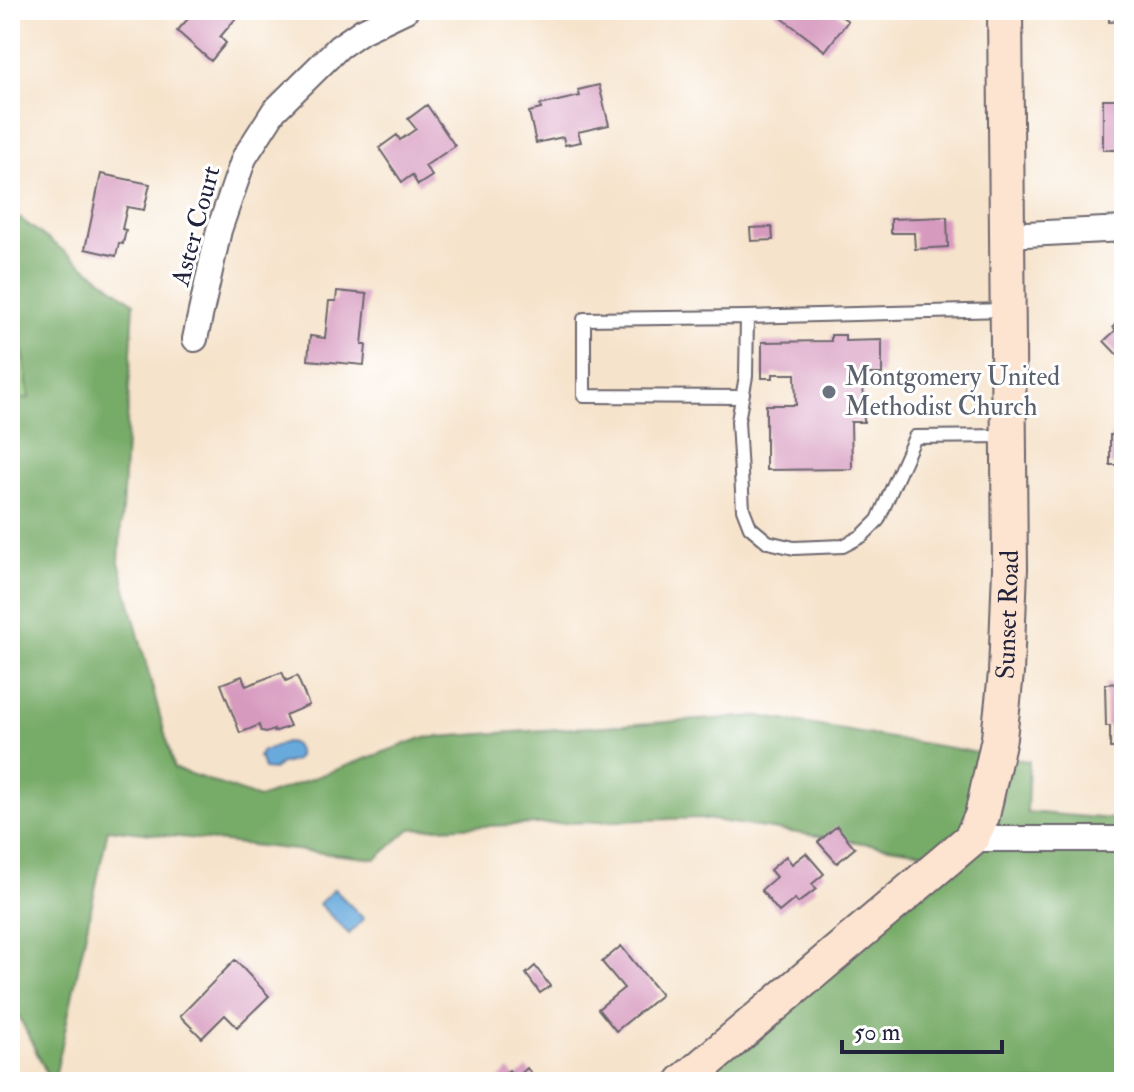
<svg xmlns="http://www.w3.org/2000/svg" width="1134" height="1092" viewBox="0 0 1134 1092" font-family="'IM FELL Double Pica',serif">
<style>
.green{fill:#94c676;stroke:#5b7458;stroke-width:2}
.forest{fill:#77ab67;stroke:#4c6651;stroke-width:2}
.water{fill:#69aadd;stroke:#46668c;stroke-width:2}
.building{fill:#d79abf}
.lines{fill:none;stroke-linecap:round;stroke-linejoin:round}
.lane-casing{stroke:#6c666d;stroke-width:16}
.street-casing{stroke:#6c666d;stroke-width:28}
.secondary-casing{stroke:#6c666d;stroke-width:38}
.lane{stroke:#fff;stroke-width:12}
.street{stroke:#fff;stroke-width:24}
.secondary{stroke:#fde4d1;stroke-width:34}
.worship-dot{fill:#6b7280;stroke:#fff;stroke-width:3}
.labels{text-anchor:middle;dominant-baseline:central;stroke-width:6;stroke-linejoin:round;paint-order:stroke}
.street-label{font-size:26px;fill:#22223b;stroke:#fff}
.worship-label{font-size:26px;fill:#5b616d;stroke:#fff;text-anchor:start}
</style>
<rect width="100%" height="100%" fill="#fff"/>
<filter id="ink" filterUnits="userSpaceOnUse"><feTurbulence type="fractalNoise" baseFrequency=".0125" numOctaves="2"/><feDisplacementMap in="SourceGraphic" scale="16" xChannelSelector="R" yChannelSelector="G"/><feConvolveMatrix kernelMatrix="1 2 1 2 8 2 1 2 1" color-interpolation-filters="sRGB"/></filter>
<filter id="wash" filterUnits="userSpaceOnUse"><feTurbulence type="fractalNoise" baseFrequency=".006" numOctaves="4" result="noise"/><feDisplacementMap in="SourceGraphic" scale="32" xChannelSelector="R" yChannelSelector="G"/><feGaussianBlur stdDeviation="1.8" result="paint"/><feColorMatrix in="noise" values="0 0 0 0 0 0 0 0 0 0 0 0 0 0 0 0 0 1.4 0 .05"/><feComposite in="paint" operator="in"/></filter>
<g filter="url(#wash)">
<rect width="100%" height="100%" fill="#f6e3cb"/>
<path class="green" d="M10,236L29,399L10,400Z"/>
<path class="forest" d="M10,211L134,303L119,562L174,768L259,798L422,738L759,716L1029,761L1027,812L1124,820V1082H690L961,858L699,818L410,829L376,859L108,829L54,1082H51L10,998V400L29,398L10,236Z"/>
<path class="water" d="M285,742C295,742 299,748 298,757L294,761L281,764L273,770L264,769L261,759L258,757L263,750H266Z
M334,889L364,919L349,934L319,904Z"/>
<g id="blocks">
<path class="building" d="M196,10H243L220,37L226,43L211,61L177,31Z
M776,10H828L833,14L835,12L848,21L825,51L774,12Z
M1109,10H1124V21L1109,22Z
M599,85L609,125L578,132L581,142L565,145L563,137L536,143L529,112L541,109L540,105L580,96L578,90Z
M1103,99H1124V150H1103Z
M427,105L455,146L425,166L432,176L418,185L412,175L402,182L379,148L397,135L400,140L416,129L408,119Z
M101,174L150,184L144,210L127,207L122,229L126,230L123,244L119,243L116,256L85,249Z
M947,217L948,247L915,249L914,233H891V219Z
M772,227L773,240L751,241L750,228Z
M337,291L367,294L362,345H366L364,365L308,360L310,336L325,338L329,301H336Z
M1124,316V362L1104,341L1116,330L1113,327Z
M831,335H845V341L882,340V374H863L864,422H851L852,469L766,470V405H796L795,374H773V378H762V342L831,341Z
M1110,435H1124V516H1116V492H1121V465H1110Z
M282,672L286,681L297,676L309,705L285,715L290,726L274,732V730L268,732L261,731L259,725L240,733L221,684L242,676L246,686Z
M1124,683V748H1110V726H1106L1105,684Z
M837,826L855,848L837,863L818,842Z
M806,853L824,874L812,884L816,889L798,903L795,899L779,912L761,890L776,877L770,870L786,856L792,864Z
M621,946L661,995L616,1031L598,1009L624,988L602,962Z
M235,960L269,996L237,1027L225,1015L202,1038L180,1016Z
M535,966L550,986L540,993L526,974Z
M527,1068L538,1082H495L509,1070L516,1078Z"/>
</g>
</g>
<g filter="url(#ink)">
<use href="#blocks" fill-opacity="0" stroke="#6c666d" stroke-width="2"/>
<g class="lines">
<g class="lane-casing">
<path id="lane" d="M747,317L746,376L738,421L743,509L750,527L768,542L794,548L843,546L862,536L878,520L915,437L1006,436
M742,397L584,396V319L747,317L1004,310"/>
</g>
<g class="street-casing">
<path id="street" d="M1007,235L1124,229
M195,339L219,230L244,158L274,111L339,47L362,31L406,10
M971,839H1124"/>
</g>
<g class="secondary-casing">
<g id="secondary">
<path id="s1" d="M683,1082L971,839L982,816L999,738L1006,673L1010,568L1005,10"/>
</g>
</g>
<use href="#lane" class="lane"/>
<use href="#street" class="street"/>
<use href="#secondary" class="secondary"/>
</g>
</g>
<circle class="worship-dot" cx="829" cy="392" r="8"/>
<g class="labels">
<g class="street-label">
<text transform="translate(196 226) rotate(-75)">Aster Court</text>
<text stroke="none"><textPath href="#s1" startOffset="606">Sunset Road</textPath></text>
</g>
<g class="worship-label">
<text x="845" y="377">Montgomery United<tspan x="845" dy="30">Methodist Church</tspan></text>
</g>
</g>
<rect width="1134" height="1092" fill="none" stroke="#fff" stroke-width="40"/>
<path d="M842 1040v12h160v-12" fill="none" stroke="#22223b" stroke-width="4"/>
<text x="854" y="1040" font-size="24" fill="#22223b" stroke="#ffffff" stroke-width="6" paint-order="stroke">50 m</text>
</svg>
